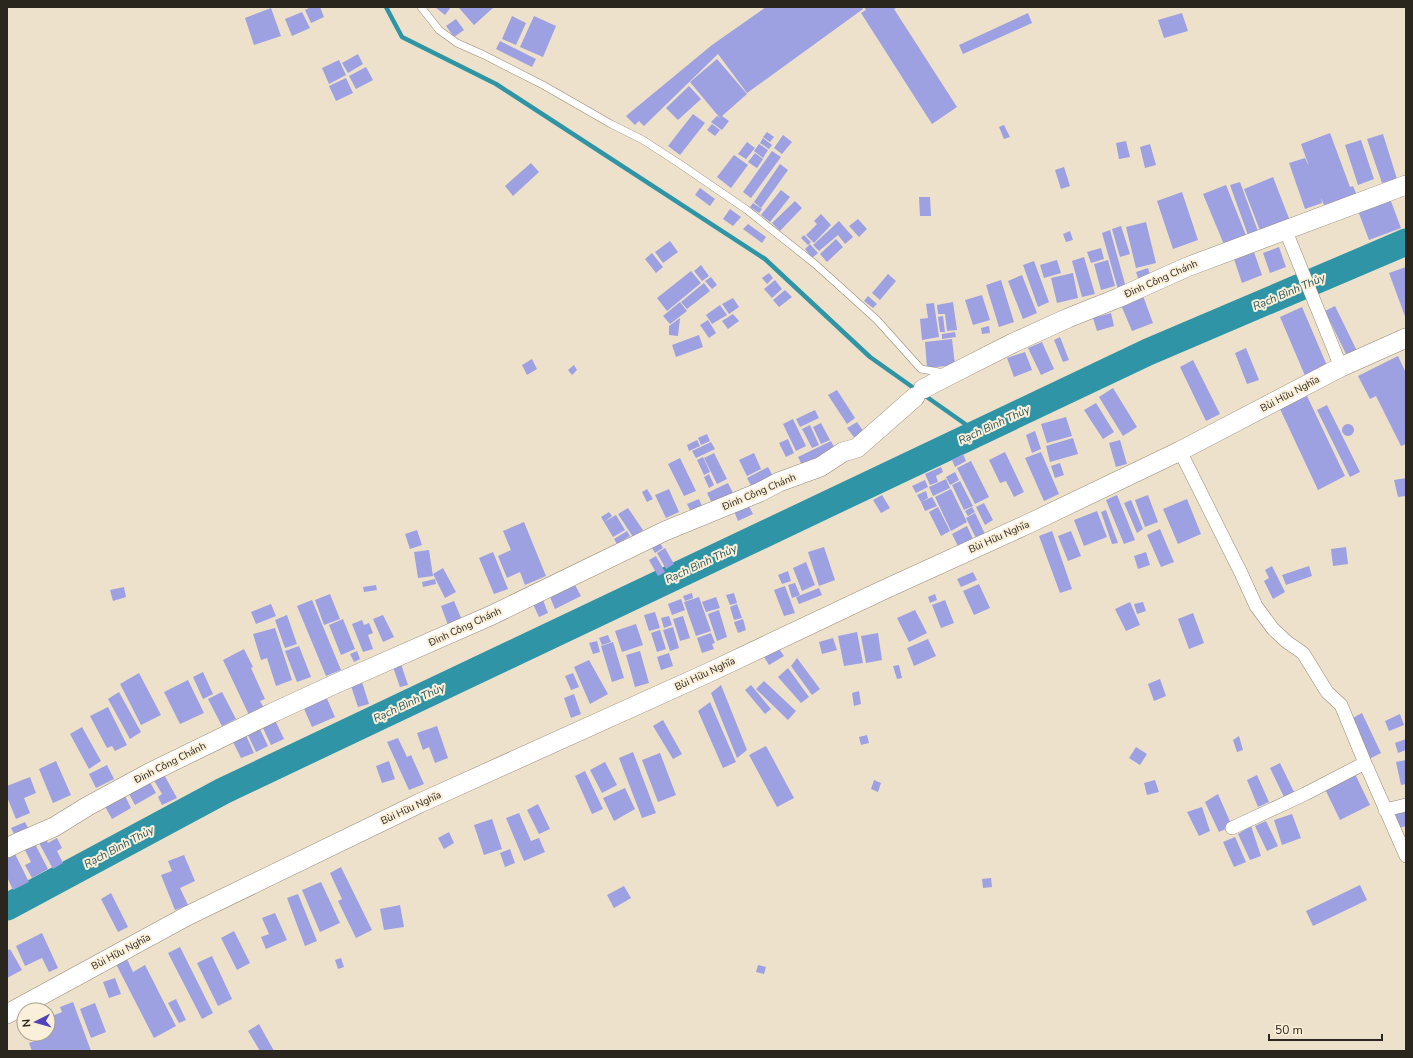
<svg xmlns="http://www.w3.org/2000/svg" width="1413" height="1058" viewBox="0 0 1413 1058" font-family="'Nunito Sans',sans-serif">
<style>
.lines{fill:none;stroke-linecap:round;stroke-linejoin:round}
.stream{stroke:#2f95a6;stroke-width:4.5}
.river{stroke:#2f95a6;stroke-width:27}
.building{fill:#9da0e1}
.lane-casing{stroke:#958a76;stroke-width:8}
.street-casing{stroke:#958a76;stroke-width:14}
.secondary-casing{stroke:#958a76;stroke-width:20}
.lane{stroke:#fff;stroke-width:7}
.street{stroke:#fff;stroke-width:13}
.secondary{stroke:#fff;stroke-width:19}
.labels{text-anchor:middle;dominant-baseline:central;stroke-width:4;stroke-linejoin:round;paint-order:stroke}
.street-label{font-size:10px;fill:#2a261e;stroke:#faefd8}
.water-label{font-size:11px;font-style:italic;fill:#29545c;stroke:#faefd8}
</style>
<rect width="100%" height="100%" fill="#ede1cb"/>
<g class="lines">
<path class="stream" d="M386,7L402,37L496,84L765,259L870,357L918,391
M924,395L978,433"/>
<path class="river" d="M7,907L223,791L1148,352L1406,242"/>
</g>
<path class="building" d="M311,7H320L324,17L311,23L305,10Z
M435,7H451L445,15Z
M460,7H494L474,25L459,8Z
M766,7H862L863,9L747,93L718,54L644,126L639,121L635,125L626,116L712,45Z
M864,7H898L894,9L957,107L932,124L861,13L866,10Z
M271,8L281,36L254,45L245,18Z
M302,12L310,28L292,36L285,19Z
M1028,13L1032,23L963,54L959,45Z
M1182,13L1188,31L1164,38L1158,20Z
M512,16L526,23L516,45L502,39Z
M534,16L556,26L543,57L520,47Z
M456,19L464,30L454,37L446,26Z
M500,41L536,59L532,67L496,49Z
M358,54L363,64L348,73L342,63Z
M717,59L747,94L722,116L729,121L722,130L711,122L717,116L720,118L690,82Z
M339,60L346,75L329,84L322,68Z
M366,67L373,80L356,89L349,76Z
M346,78L353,93L336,101L329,86Z
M689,86L701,99L678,120L666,108Z
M693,114L705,123L680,155L668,146Z
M712,124L720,130L715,136L707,130Z
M1004,125L1010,137L1004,139L999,127Z
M767,132L774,137L770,142L763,137Z
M1330,133L1350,187L1353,186L1358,198L1326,210L1321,198L1322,203L1305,209L1289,163L1305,158L1309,166L1301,144Z
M1383,134L1397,179L1382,183L1367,139Z
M783,135L792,142L782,154L774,148Z
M763,138L772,145L769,149L760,143Z
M1361,140L1374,179L1358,185L1345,145Z
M1126,141L1130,157L1119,159L1116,143Z
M747,142L755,148L746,159L738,154Z
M759,144L768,150L763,158L754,151Z
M1150,144L1156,165L1145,168L1140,147Z
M772,151L781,157L751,198L743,192Z
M755,153L763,159L757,168L748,162Z
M734,155L748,165L731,188L717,177Z
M531,163L539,172L513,196L505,186Z
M780,164L788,170L761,208L754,202Z
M1064,167L1070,186L1061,189L1055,170Z
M1273,177L1290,221L1261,233L1244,189Z
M1240,182L1259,234L1249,238L1230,185Z
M1226,185L1247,238L1225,247L1203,194Z
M700,188L715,199L710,206L695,195Z
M781,190L790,197L770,222L761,215Z
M1182,192L1198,240L1173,249L1157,201Z
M1389,196L1401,228L1369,240L1357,208Z
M919,197H930L931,216H920Z
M795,201L802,208L780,231L772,223Z
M753,203L762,209L759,213L750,207Z
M730,209L741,217L733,226L723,219Z
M821,214L831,225L814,243L806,235L817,224L814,221Z
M858,219L867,229L859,237L849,226Z
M839,221L853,237L845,244L838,235L819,251L813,245Z
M1146,222L1156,263L1136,268L1126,227Z
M748,224L766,237L762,243L743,229Z
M1121,226L1130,254L1120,257L1112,229Z
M1110,230L1127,291L1119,293L1102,233Z
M1070,231L1073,240L1066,242L1063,234Z
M804,235L811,242L808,245L801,238Z
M836,239L843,247L827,262L820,254Z
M670,241L678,252L663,263L655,252Z
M810,244L818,253L812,258L805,249Z
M1279,247L1286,267L1270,273L1263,253Z
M1101,248L1104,259L1091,263L1087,252Z
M1254,252L1262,275L1242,283L1234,259Z
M652,253L663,267L656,273L645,259Z
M1084,257L1095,294L1082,297L1072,261Z
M1057,260L1061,273L1044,278L1040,265Z
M1108,260L1115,286L1101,290L1094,264Z
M1034,261L1049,302L1038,307L1023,265Z
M701,265L709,276L702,281L694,271Z
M1406,267V319L1389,273Z
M1148,268L1152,281L1140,284L1136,272Z
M691,271L701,283L667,311L657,298Z
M769,273L773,278L767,284L762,278Z
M1073,273L1078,298L1057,303L1051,278Z
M888,274L896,281L880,300L872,293Z
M1022,275L1037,313L1023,319L1008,281Z
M711,277L717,285L712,289L705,281Z
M775,280L782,289L772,298L764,289Z
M1001,280L1014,322L999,327L986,285Z
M704,283L710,291L687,309L681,302Z
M785,290L792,297L779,307L773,300Z
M982,295L990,320L973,325L965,300Z
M868,296L877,304L873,308L864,301Z
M1143,296L1153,323L1132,331L1121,305Z
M733,298L739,307L729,314L722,304Z
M680,302L687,311L670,324L663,316Z
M953,302L957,330L947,331L945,314H938L937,305Z
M934,303L939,337L922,340L920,319L928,318L926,304Z
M720,305L727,315L712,324L706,315Z
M1335,306L1357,351L1347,356L1325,311Z
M1302,307L1328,368L1306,378L1280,317Z
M1111,313L1114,326L1097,331L1093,318Z
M733,314L739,321L728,329L722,321Z
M943,316L945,332H940L938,317Z
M680,318L678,336L669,335V326Z
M708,320L716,333L709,338L700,325Z
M989,326L990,333L982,334L981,328Z
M955,332L956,337L942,339V334Z
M699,335L703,347L676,357L672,345Z
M1060,337L1069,360L1063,362L1054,340Z
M952,339L955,365L927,368L925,342Z
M1042,342L1054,369L1041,375L1028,348Z
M1246,348L1259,380L1247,384L1235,353Z
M1025,352L1032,370L1014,377L1007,358Z
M1398,356L1406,373V444L1401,446L1376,396L1370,399L1358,376Z
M532,359L537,369L527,375L522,365Z
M1193,360L1220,414L1206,421L1180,367Z
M574,365L577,370L572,375L568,370Z
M1113,388L1137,427L1123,436L1099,397Z
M837,390L855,418L847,424L828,395Z
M1307,396L1345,476L1318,490L1280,409Z
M1096,403L1114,432L1103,439L1084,410Z
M1327,405L1360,472L1350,477L1317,410Z
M815,410L819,418L800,427L796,419Z
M1066,417L1072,436L1047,443L1041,424Z
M793,419L806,446L796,451L783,424Z
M857,422L866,435L857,441L847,428Z
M821,423L830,440L821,444L813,427Z
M1342 430a6 6 0 1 1 12 0a6 6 0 1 1-12 0Z
M810,425L819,445L812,448L802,429Z
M1035,431L1041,449L1032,453L1026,435Z
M707,434L710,441L701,445L698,438Z
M1073,438L1078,454L1050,462L1046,446Z
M788,439L794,453L786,457L779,443Z
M697,440L700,446L689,451L687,445Z
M1120,440L1127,464L1116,467L1109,443Z
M831,441L837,453L804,469L798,457Z
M711,442L715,449L696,458L692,451Z
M1005,452L1024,492L1014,497L1006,481L1000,483L989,460Z
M1041,452L1059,494L1044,501L1025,458Z
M714,453L727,479L717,484L704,458Z
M754,453L761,469L747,476L739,460Z
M963,454L966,461L955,467L952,460Z
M703,457L710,472L704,475L697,460Z
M680,458L696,491L684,496L668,464Z
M971,461L989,497L975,504L957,468Z
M1060,463L1064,475L1055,478L1051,466Z
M768,467L775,480L754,491L747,478Z
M941,467L943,472L936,476L938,482L930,485L925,474Z
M955,472L959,480L950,485L946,477Z
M709,474L714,485L709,488L704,477Z
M1406,478V496L1398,497L1394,480Z
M946,479L950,488L933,496L929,487Z
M925,480L928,487L916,493L912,486Z
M960,481L973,506L964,510L952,485Z
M728,483L733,493L712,503L707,493Z
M647,489L653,499L647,502L642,492Z
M669,489L679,512L666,518L655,495Z
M951,489L967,522L951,531L935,497Z
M926,491L928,498L921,502L917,495Z
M882,495L890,508L881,513L873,500Z
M1117,495L1135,540L1124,544L1106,500Z
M1148,495L1158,522L1145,527L1135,500Z
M932,497L937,506L925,511L921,502Z
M699,499L702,506L691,512L687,504Z
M1187,499L1201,534L1178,544L1163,509Z
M1131,500L1143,529L1137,533L1124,503Z
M984,503L993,520L985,525L976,507Z
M748,504L753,514L738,521L734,511Z
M938,507L950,531L941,536L929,512Z
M972,507L975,512L968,516L965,511Z
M628,508L643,530L633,537L618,514Z
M1106,510L1118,543L1112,544L1101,512Z
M1097,511L1107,537L1084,546L1074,520Z
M609,512L612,516L604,522L601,517Z
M975,513L985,534L976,538L966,518Z
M616,515L625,530L613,537L604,522Z
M524,522L546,576L525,585L520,572L507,578L498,556L511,550L503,531Z
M967,526L973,539L958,546L952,534Z
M1160,529L1174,562L1161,567L1147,535Z
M417,530L422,545L410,549L405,534Z
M627,531L630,536L617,544L614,539Z
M1052,531L1072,589L1060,593L1039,536Z
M1071,531L1081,556L1068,561L1058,536Z
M660,543L663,548L655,553L652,548Z
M824,547L835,580L819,586L808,552Z
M1346,547L1348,564L1333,566L1331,549Z
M665,548L674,564L666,569L657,553Z
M429,550L433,576L418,578L414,552Z
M493,552L508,589L494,594L479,558Z
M1146,552L1150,565L1138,569L1134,556Z
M656,556L665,572L658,576L649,560Z
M806,562L815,585L802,591L793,568Z
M1272,566L1285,592L1273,599L1264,581L1269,578L1265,570Z
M1309,566L1312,576L1286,585L1282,575Z
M443,568L456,592L445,598L433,574Z
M788,571L791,581L782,584L778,575Z
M973,572L977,580L961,587L957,579Z
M435,579L436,584L423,587L422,582Z
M795,583L800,595L792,598L788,585Z
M979,584L990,608L974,615L963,591Z
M376,585L377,590L364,592L363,587Z
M575,585L581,596L555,609L550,597Z
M785,586L795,613L784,616L774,590Z
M124,587L126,597L113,601L110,590Z
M819,588L822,595L799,604L796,597Z
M692,593L693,598L685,601L683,596Z
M734,593L737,603L730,605L726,595Z
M330,594L340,619L324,625L315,600Z
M935,594L937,600L930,603L928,597Z
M699,597L711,631L696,636L684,602Z
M716,597L720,608L706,612L702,602Z
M681,599L685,610L672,615L668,604Z
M312,600L341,670L326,676L297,606Z
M543,600L548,613L539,617L533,604Z
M945,600L954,623L941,628L932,605Z
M454,601L462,620L448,625L441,606Z
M1130,602L1140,625L1126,631L1115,609Z
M1143,602L1146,611L1137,614L1134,604Z
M271,604L276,616L256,624L251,612Z
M737,604L742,618L734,620L730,607Z
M719,610L727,637L717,641L708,614Z
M915,610L927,633L909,642L897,618Z
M655,612L660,628L649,631L644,615Z
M1193,613L1204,643L1189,649L1178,619Z
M287,615L297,644L285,648L275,620Z
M383,615L394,637L383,642L373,619Z
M669,616L672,625L664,628L661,618Z
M683,616L690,638L680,641L673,619Z
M343,619L355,649L341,655L329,625Z
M743,619L746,630L738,633L734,622Z
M362,620L364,625L369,623L373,633L368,635L373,649L363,652L352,624Z
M636,624L643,645L622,652L615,631Z
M673,627L679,648L670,651L663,630Z
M275,628L292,680L276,686L267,658L261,660L253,634Z
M660,630L666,649L657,652L651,633Z
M857,632L863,663L844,666L838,636Z
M711,633L715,643L712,644L714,649L702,653L697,638Z
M878,633L882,660L866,663L861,636Z
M608,635L611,642L602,645L599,638Z
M833,638L837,650L822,654L819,642Z
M928,639L936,656L914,666L907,648Z
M597,641L600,652L593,654L589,643Z
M613,642L624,678L612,682L601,646Z
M775,643L784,656L769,665L761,652Z
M299,646L311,677L297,682L285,651Z
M244,649L253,667L251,668L265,699L260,701L264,708L249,715L223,660Z
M357,651L360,659L354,662L350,654Z
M640,651L649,683L635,687L626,655Z
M669,653L673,666L661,670L657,657Z
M797,658L820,689L812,695L791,666Z
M589,660L608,694L590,704L574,667Z
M401,664L408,685L400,687L393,667Z
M899,665L902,678L897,679L893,666Z
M788,668L809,697L801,703L778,677Z
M203,672L213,694L203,699L193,677Z
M139,673L161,715L141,725L120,684Z
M573,673L579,687L571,690L565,676Z
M1160,679L1166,696L1154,701L1148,684Z
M188,680L204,713L180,724L164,692Z
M764,681L796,711L788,720L756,689Z
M362,682L369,704L358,707L351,686Z
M721,685L747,750L737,758L711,693Z
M751,685L771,709L765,714L745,690Z
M859,691L861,704L854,706L852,693Z
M119,692L141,732L130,739L108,699Z
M222,692L236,719L222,726L208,699Z
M325,694L335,717L312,727L302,704Z
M574,694L581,714L571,718L564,698Z
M710,702L736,762L723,768L698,711Z
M108,707L127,745L115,751L112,746L107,748L90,716Z
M1362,713L1381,753L1367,760L1349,720Z
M1400,714L1404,725L1389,731L1385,721Z
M274,718L284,739L271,745L261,724Z
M663,720L682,754L673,759L653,726Z
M258,725L268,746L256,752L246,731Z
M437,726L448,758L435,763L429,747L423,750L417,733Z
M82,727L101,761L89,769L70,734Z
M244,731L254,753L241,758L231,738Z
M867,735L869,743L861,745L859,737Z
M1239,736L1243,750L1237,752L1233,740Z
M398,738L407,757L411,755L424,784L409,790L387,742Z
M1406,739V750L1398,753L1395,743Z
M766,746L794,798L777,807L749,755Z
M1136,747L1147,754L1140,765L1129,758Z
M633,752L656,813L642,818L619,758Z
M660,753L676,795L658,802L642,760Z
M1406,760V784L1401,785L1396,762Z
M56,761L71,795L53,803L39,769Z
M389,761L395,779L382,783L376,766Z
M605,762L617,785L602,793L590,770Z
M1280,763L1294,792L1284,797L1270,768Z
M107,765L114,779L96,788L89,774Z
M162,771L177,798L162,805L158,797L162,794L152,777Z
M585,771L603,809L592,814L575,776Z
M1355,774L1370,805L1340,820L1325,789Z
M1257,775L1269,802L1258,807L1247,780Z
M30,777L36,793L24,798L30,813L16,819L7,797V786Z
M874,780L881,783L878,792L871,789Z
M1155,780L1159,792L1147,795L1144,783Z
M150,782L156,793L135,805L129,794Z
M625,788L635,809L614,821L603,798Z
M123,792L131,808L112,819L103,803Z
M1218,794L1232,826L1219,832L1205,802Z
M538,804L550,829L539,834L527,810Z
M1202,807L1210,831L1199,836L1187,812Z
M1406,810V826L1399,828L1395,812Z
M519,813L531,841L539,838L545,852L524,861L506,818Z
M1292,814L1301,838L1282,845L1274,820Z
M492,819L502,849L484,855L474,825Z
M1266,821L1278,846L1267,851L1255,826Z
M25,822L29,830L15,836L11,828Z
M1251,826L1261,856L1250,860L1238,834Z
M449,832L454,843L444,849L438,838Z
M45,837L48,843L57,838L62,848L57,851L63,863L53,869L38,841Z
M1235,837L1246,862L1234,867L1223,842Z
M35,844L48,869L32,878L25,865L31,862L25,850Z
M510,849L515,863L505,867L500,853Z
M14,852L29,882L13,890L7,877V855Z
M184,855L195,881L180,888L188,905L175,910L161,875L172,871L168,861Z
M341,867L372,930L356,938L338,901L342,899L330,873Z
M991,878L992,887L983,888L982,879Z
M321,882L340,923L320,932L302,890Z
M1360,885L1367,900L1313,926L1306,911Z
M624,886L631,898L614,908L607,895Z
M111,893L128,927L118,932L101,899Z
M298,894L317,941L305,946L287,898Z
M400,905L404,927L384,930L380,909Z
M275,913L287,940L266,949L261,937L269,934L262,918Z
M234,931L250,963L237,970L221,938Z
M42,933L58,968L49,972L42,958L25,966L16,946Z
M180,947L213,1013L202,1019L168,953Z
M10,949L22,970L7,978V951Z
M212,956L232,999L218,1006L197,963Z
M341,958L344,967L338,969L335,960Z
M127,959L133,972L145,965L176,1026L154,1038L116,964Z
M758,965L766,967L764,974L756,972Z
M115,978L121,994L109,998L103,982Z
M176,999L186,1020L179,1023L168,1003Z
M73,1002L91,1051H32L29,1043L49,1036L48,1025L55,1023L52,1016L62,1012L60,1007Z
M95,1003L106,1032L91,1038L80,1009Z
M259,1024L274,1051H260L248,1031Z"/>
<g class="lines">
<g class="lane-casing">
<path id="lane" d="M421,7L439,30L457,43L484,55L543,85L611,124L643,140L680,164L747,210L815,264L877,320L921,369L945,373"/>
</g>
<g class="street-casing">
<path id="street" d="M1285,229L1341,367
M1180,451L1241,573L1256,606L1273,629L1287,642L1303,653L1327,692L1341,705L1365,763L1406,856
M1385,810L1406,805
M1232,828L1305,794L1365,763"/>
</g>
<g class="secondary-casing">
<path id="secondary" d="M923,389L942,379L1013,343L1068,318L1118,298L1187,267L1406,185
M7,848L19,842L54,827L88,806L149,773L272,713L335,684L492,615L665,531L760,492L779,482L820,467L843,452L857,448L915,397
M7,1014L187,916L420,803L710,672L881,591L1030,523L1180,451L1341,367L1406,338"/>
</g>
<use href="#lane" class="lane"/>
<use href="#street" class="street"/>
<use href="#secondary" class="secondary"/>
</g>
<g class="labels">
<g class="street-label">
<text transform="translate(1161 279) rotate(-24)">Đinh Công Chánh</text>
<text transform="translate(1290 394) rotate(-28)">Bùi Hữu Nghĩa</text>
<text transform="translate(759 492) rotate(-23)">Đinh Công Chánh</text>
<text transform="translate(999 537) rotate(-24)">Bùi Hữu Nghĩa</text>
<text transform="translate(465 627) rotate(-25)">Đinh Công Chánh</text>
<text transform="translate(705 674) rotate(-25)">Bùi Hữu Nghĩa</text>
<text transform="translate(170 763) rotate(-27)">Đinh Công Chánh</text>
<text transform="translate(411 808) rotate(-25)">Bùi Hữu Nghĩa</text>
<text transform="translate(121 952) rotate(-28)">Bùi Hữu Nghĩa</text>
</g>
<g class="water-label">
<text transform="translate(1289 292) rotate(-23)">Rạch Bình Thủy</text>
<text transform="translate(994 425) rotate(-25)">Rạch Bình Thủy</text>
<text transform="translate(701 564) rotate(-25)">Rạch Bình Thủy</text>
<text transform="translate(409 703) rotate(-25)">Rạch Bình Thủy</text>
<text transform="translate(119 847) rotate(-28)">Rạch Bình Thủy</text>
</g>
</g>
<rect width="1413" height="1058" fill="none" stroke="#2a261e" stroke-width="16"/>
<g transform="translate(36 1022) rotate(264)"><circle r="19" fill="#faefd8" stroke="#a79f8e"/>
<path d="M0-3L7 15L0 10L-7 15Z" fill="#5143bb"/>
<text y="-6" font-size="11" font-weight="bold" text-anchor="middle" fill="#2a261e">N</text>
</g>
<path d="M1269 1034v6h113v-6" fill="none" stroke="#2a261e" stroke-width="2"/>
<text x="1275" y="1034" font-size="12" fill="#2a261e" stroke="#faefd8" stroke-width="3" paint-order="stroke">50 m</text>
</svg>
